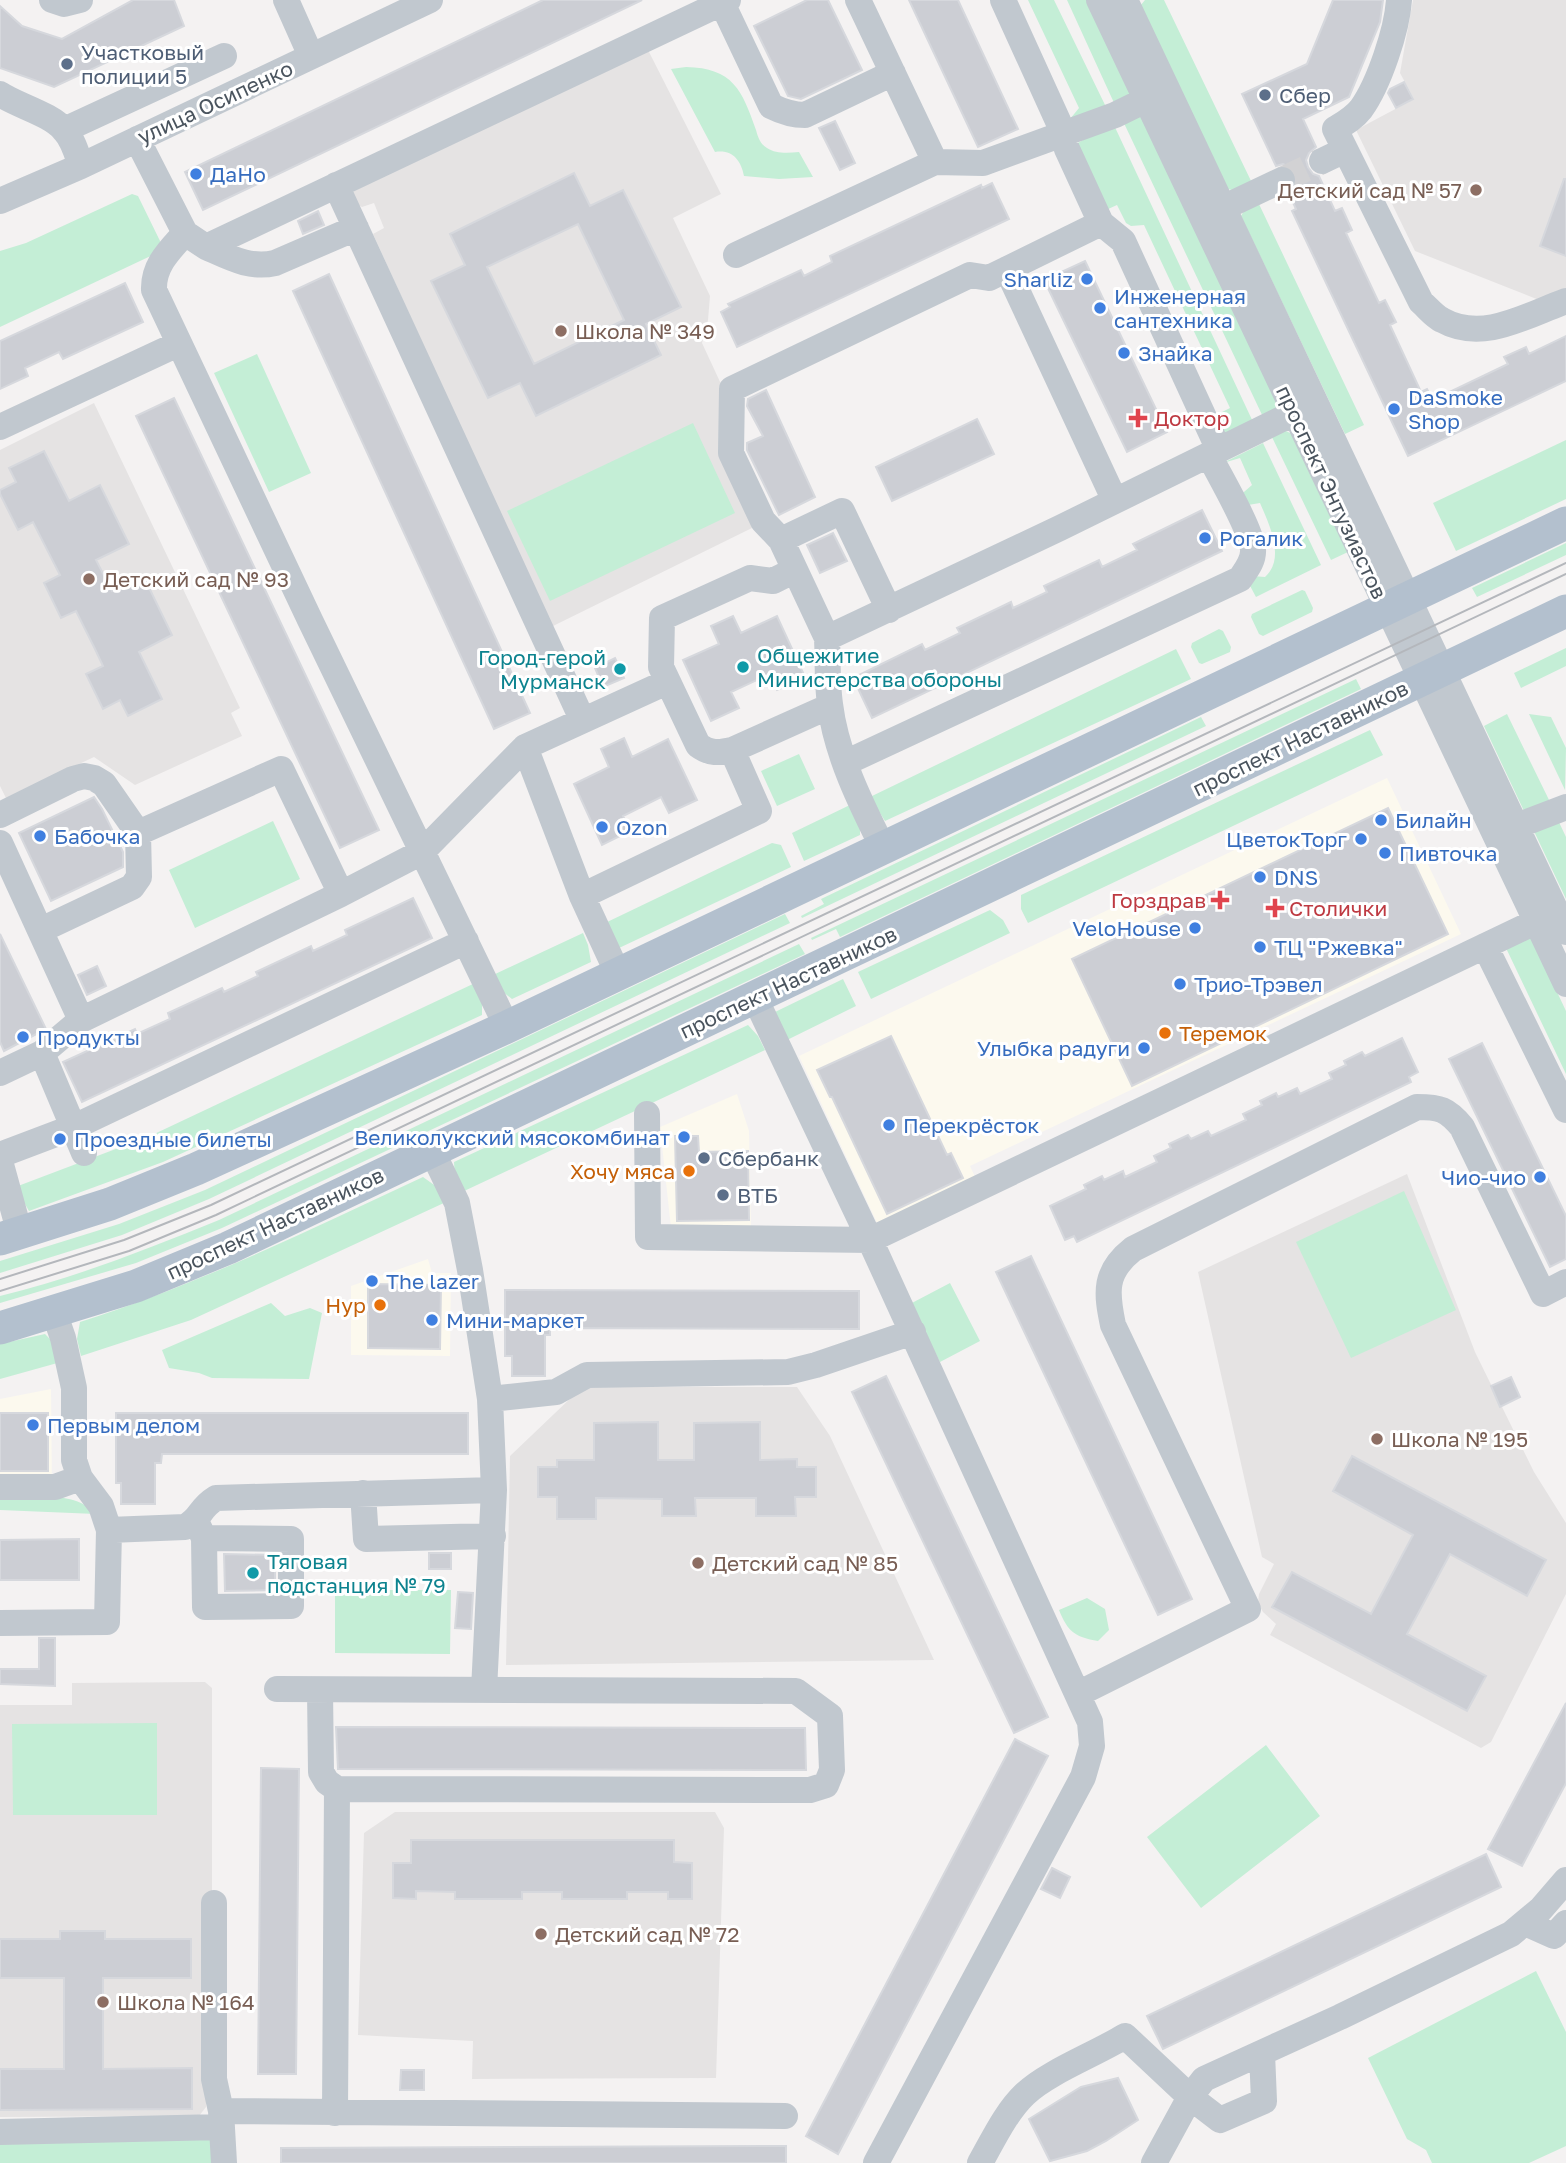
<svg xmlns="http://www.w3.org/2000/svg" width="1566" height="2163" viewBox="0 0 1566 2163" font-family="'Golos Text',sans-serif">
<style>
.commercial{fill:#fcf9ee}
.education{fill:#e5e3e3}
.green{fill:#c4eed6}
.building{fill:#ccced4;stroke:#d6d8dd;stroke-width:2;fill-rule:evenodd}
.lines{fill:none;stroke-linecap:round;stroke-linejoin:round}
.minor-tunnel{stroke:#d2d2d4;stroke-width:26;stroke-dasharray:26 13;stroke-linecap:butt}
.minor{stroke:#c1c8cf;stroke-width:26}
.major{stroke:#b3c0ce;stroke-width:33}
.tram{stroke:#b4b7bc;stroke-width:2}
.service-dot{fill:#5c6f8a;stroke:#fff;stroke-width:2.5}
.shop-dot{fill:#3f7fe0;stroke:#fff;stroke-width:2.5}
.education-dot{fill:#8d6e63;stroke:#fff;stroke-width:2.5}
.health-dot{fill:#e0444e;stroke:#fff;stroke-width:2.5}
.culture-dot{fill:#0f9aa8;stroke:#fff;stroke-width:2.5}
.food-dot{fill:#e8710a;stroke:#fff;stroke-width:2.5}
.labels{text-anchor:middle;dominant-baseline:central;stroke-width:6;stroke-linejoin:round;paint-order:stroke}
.service-label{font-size:21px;fill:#4e5e75;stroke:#fff;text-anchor:start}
.street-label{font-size:21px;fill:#4a545e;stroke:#fff}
.shop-label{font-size:21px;fill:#366cbe;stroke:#fff;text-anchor:start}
.education-label{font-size:21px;fill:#785e54;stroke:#fff;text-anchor:start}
.health-label{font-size:21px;fill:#be3a42;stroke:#fff;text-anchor:start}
.culture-label{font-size:21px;fill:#0d838f;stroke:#fff;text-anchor:start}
.food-label{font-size:21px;fill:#c56008;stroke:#fff;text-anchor:end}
</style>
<rect width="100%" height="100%" fill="#f4f2f2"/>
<path class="commercial" d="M1387,778L1461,934L970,1166L977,1181L879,1227L799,1056Z
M737,1094L749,1131L751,1230L671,1228L660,1127Z
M428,1259L432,1273H451L450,1356L351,1355V1286Z
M51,1389L52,1493H0V1399Z"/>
<path class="education" d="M1413,0H1566V289L1539,300L1415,251L1356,130L1414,99L1400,73Z
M647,48L721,194L673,218L710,296L708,320L702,343L721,384L754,527L551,627L373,234L384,228L374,203L362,207L356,204L352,196L353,189Z
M94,403L240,708L231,713L242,736L135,785L94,757L6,798L0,786V450Z
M1407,1174L1475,1352L1534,1472L1566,1523V1594L1491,1742L1481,1748L1270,1635L1276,1624L1263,1612L1258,1603L1259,1594L1274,1564L1262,1557L1198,1272Z
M588,1387H797L830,1436L934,1660L506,1665L510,1456L575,1394Z
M205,1682L212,1688V1897L206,1898V2107L199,2116L0,2117V1705H72V1683Z
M395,1812H715L724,1828L716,2078L472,2079L473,2041L358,2035L364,1833Z"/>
<path class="green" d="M1028,0H1054L1106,107L1070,119L1079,108Z
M1067,0H1087L1131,93L1115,105Z
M1145,0H1164L1252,183L1236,191L1228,189L1140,6Z
M686,67C733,68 742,90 756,130C758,137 760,144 767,148C776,154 788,153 799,152L813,177L779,179L744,176C741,160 732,149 715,152L671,69Z
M1142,116L1277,403V407L1264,419L1122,119Z
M1113,123L1254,424L1226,434L1217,419L1220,413L1230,408L1144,225L1131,226L1126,223L1117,205L1106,210L1076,144Z
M132,194L138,196L161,243L157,253L0,327V251L26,243Z
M1258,202L1364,425L1345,434L1241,216L1245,209Z
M257,354L311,473L269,492L214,373Z
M693,423L735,513L550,601L507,511Z
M1284,430L1292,434L1348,552L1331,560L1271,435Z
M1566,440V499L1456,551L1433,503Z
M1263,443L1321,565L1256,597L1248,582L1252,576L1265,577C1286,558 1269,524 1260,503L1242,506L1237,498L1252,485L1240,458L1223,463Z
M1566,543V555L1477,597L1472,588Z
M1302,590L1305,591L1313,608L1312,612L1263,636L1259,634L1251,617L1252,614Z
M1219,629L1223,631L1231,647L1230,652L1202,664L1199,663L1191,647L1192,643Z
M1566,648V666L1521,688L1514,673Z
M1176,649L1191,679L885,821L870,797Z
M1356,679L1361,689L840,937L836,929L812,940L811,938Z
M1507,714L1550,802L1524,811L1484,726Z
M1529,714L1551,717L1566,748L1565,790Z
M1201,717L1206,726L802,918L801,916L824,904L821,899Z
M1370,730L1383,755L1028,923L1021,909V895Z
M799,754L815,789L777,806L761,771Z
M852,804L860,820V835L804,861L792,833Z
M1557,818L1566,837V899L1532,827Z
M273,821L300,879L195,928L169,870Z
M772,843L781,845L791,867L619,948L603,924Z
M990,910L1003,920L1010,933L871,999L858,972Z
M785,914L790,923L209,1199L122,1235L0,1273V1261L119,1224L205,1190Z
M583,933L588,945L591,962L512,999L498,988L491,976Z
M1531,937L1566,1011V1074L1506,948Z
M799,944L805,954L222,1228L136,1263L0,1303V1296C75,1278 147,1249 219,1220Z
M843,979L856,1006L785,1041L775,1012Z
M475,983L482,998V1015L163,1162L29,1211L21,1197L18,1186L150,1136Z
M748,1025L758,1036L765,1050L462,1192L455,1179L454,1162Z
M423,1177L437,1187L446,1202L191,1320L81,1356L77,1339L80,1322C199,1284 310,1230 423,1177Z
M1404,1191L1456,1310L1351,1358L1296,1242Z
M950,1283L980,1341L940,1362L910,1304Z
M271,1303L285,1316L310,1308L322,1313L309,1379L212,1378L199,1373L169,1368L162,1350Z
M45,1334L56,1345L61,1362L0,1379V1344Z
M0,1497C30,1497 75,1490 96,1514L0,1510Z
M335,1590H451L450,1654L335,1653Z
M1087,1598L1105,1609L1109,1630L1098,1641C1075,1637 1068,1632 1059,1610Z
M157,1723V1815H13L12,1724Z
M1266,1745L1320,1816L1201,1908L1147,1837Z
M1536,1971L1566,2032V2146L1529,2163H1432L1426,2150L1407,2139L1368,2058Z
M0,2136L212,2138L218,2163H0Z"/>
<path class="building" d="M133,0H174L184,26L54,87L0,68V6L22,26L62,39Z
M543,0H642L203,210L185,172Z
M807,0H828L862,70L801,99L788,96L754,26Z
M909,0H958L1018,129L978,147Z
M1333,0H1383L1380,22L1349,97L1303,119L1316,147L1309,153L1306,160L1308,167L1313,174L1319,176L1335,211L1342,208L1352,230L1346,233L1379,303L1385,300L1396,322L1390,325L1421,392L1427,389L1433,400L1508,364L1504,357L1526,347L1529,354L1566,336V381L1408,456L1292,211L1296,209L1289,194L1295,188L1298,182L1296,174L1290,167L1283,164L1276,166L1242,94L1307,64Z
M1404,82L1413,99L1396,108L1388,93L1390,89Z
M835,121L855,163L840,170L819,128Z
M574,173L590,206L623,190L681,307L646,324L661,355L536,416L520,383L488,398L431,281L465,265L450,234ZM578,224L624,320L534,364L487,267Z
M1564,179H1566V256L1540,246Z
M992,183L1009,219L737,347L721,312L730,307L728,304L801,270L804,276L832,262L830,256L981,185L982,188Z
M318,211L324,225L303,234L298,221Z
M1085,261L1167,432L1127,452L1044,280Z
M329,274L530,713L494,729L293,291Z
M125,283L143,322L63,359L59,352L25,368L28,376L0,389V341Z
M766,390L815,497L779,515L747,450V443L763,436L747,406L748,399Z
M174,398L379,830L340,848L136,416Z
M977,419L994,454L892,501L876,467Z
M44,451L69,501L100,485L129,544L96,560L112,591L143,575L172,635L139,652L162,699L128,716L120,700L103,709L86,674L103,666L95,649L76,611L61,618L44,583L60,575L33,522L18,530L0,494V490L16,482L9,468Z
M1202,510L1222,551L872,718L853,678L922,644L925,650L960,633L957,628L1011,602L1013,608L1047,592L1044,586L1099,560L1102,567L1137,550L1133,544Z
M833,533L847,561L820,573L807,545Z
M733,616L741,633L777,616L805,677L777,690L770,674L731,692L739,708L711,721L683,660L719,644L711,626Z
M615,658L624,678L603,687L595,668Z
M624,738L632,757L668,739L697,800L669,813L661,797L623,816L630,831L602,845L574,784L609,767L601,749Z
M94,797L102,809L123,852V867L51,901L19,833Z
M1388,808L1448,934L1132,1086L1072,959Z
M413,898L432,938L82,1102L63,1062L135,1029L137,1034L170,1019L168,1013L222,988L224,992L258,976L256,972L311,946L313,951L347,935L345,930Z
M0,934L46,1029L4,1051L0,1042Z
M97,966L106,986L87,995L78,975Z
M891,1036L947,1155L951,1153L963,1178L887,1214L832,1097H830L817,1070Z
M1402,1038L1418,1072L1409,1077L1411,1082L1077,1242L1074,1236L1065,1240L1050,1206L1086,1189L1084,1185L1102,1176L1104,1180L1123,1171L1125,1177L1157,1162L1154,1156L1171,1148L1169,1144L1188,1135L1191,1139L1208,1131L1211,1136L1246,1120L1243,1114L1262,1105L1260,1101L1276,1093L1278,1097L1297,1088L1300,1094L1332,1079L1329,1073L1346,1065L1344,1061L1362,1052L1365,1056Z
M1482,1043L1566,1216V1259L1550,1267L1449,1059Z
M675,1136H698L699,1152L748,1151L749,1220L677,1221Z
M1031,1256L1192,1599L1158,1615L996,1272Z
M368,1284L441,1285L440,1349L368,1348Z
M505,1290L859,1291V1329L550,1328V1335H545V1376H512V1356H505Z
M886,1376L1048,1717L1014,1733L852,1392Z
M1511,1377L1520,1397L1500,1407L1491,1386Z
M0,1413H48V1471H0Z
M116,1413H468V1454H162L161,1463H155V1504H121V1483H116Z
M658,1422V1460H694V1423L760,1422V1460L797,1459V1467H816V1497H795L796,1516H756V1498H695L696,1516H662V1499L596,1498V1519H557V1497H538V1467H557V1460H594V1423Z
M1352,1456L1546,1560L1527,1596L1450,1554L1407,1634L1486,1676L1467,1711L1272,1607L1292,1572L1371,1614L1413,1535L1333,1491Z
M79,1539V1580H0V1540Z
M429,1553H451V1569H429Z
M224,1554L275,1555V1590L225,1591Z
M458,1592L473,1593L471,1629L455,1628Z
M39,1638H55V1686L0,1684V1669H39Z
M1566,1703V1783L1522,1866L1488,1849Z
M336,1727L805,1728L806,1770L338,1769Z
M1015,1739L1048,1756L838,2154L806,2136Z
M261,1768L299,1769L296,2074H258Z
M411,1840H674V1862L692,1863V1899H668V1892H627V1899H562V1892H522V1899H455V1892L416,1891V1899L393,1898V1863H411Z
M1486,1854L1501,1887L1163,2049L1147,2016Z
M1052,1868L1070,1877L1060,1898L1041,1889Z
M60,1931H105V1939H191V1978H103V2069L192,2068V2109L0,2110V2069H64V1978H0V1939H60Z
M401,2070H424V2090H400Z
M1118,2078L1138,2120L1106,2141L1087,2151L1050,2161L1029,2119L1081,2087Z
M786,2146V2163H281V2148Z"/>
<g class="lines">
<path class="minor-tunnel" d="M1282,180L1322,161"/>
<path class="minor" d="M52,0L64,4L80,0
M286,0L311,56
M858,0L935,162
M1003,0L1058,121L1067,149L1101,223L1123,241L1219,450
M1099,0L1566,984
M1125,0L1566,932
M1399,0C1397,30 1379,84 1361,109C1354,118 1345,123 1335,129L1421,302C1428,308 1434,316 1442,320C1483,343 1527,315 1566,301
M722,3L771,106C783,112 792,115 805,115L893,73
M0,94C18,106 51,114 64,130C73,139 77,154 81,166
M64,130L224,56
M137,139L185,233L206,247L728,0
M1322,161L1345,150
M336,185L582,719
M0,201L81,166L430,0
M1208,215L1282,180
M185,233C170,250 153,265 154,290L310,620L507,1027
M206,247C229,257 249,269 275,263L356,228
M736,255L935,162L983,163L1115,115L1162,92
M1007,269L1115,501
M0,427L178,344
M781,540L763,521L731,453L732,389L970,275L989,278L1101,223
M795,570L773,581L750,578L662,618L661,667L698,745C710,754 719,753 732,750L830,706
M827,638L781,540L842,511L889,610
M845,763L1240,579C1246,570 1254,561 1253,549C1250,527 1220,477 1209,455
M0,815L73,779L84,776L94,778L104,784L138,833L139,877L132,887L41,930
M138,833L281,769L341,894
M1499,833L1566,807
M0,843L81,1020
M883,848C861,804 836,754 830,704C827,683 828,660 827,638L1060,528L1308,406
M582,896L759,811L732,750
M1485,946L1566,1110
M618,974L582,896L525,747L667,682
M755,998L870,1240L1552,914
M42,1053L84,1153
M0,1073L42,1053L81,1020L341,894L422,852L525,747
M647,1114L648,1237L870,1240L1090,1722L1092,1746L1083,1777L876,2163
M432,1151L457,1203L470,1270L490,1399L494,1490L484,1690
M0,1155L74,1127L466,941
M0,1161L20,1234
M490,1399L556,1392L587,1375L788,1372L816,1365L913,1332
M0,1487H55L80,1478
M363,1493L366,1539L493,1536
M196,1521L204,1538L205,1607L291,1606V1539L204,1538
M109,1530L185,1527C202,1518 198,1509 216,1498L494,1490
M0,1623L107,1622L109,1530L101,1506L80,1478L74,1460V1388L63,1338L54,1312
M277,1689L796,1691L830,1716L832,1770L826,1785L810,1790L337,1789
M320,1690L321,1772L327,1782L337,1789L335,2113
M1078,1694L1248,1609L1113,1325C1106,1292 1104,1272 1133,1249L1417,1107C1440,1107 1447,1109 1462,1127L1543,1294L1566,1282
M214,1903V2079L221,2111L224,2163
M1525,1923L1554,1936L1566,1923
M221,2111L785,2116
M0,2132L221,2127
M980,2163C993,2140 1006,2112 1025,2094C1048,2072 1096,2054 1125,2036L1190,2097L1204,2079L1340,2017L1511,1934L1541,1909L1566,1880
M1154,2163L1190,2097L1220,2120L1264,2101L1262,2053"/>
<path class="major" d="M0,1239L110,1204L196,1169L507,1027L1566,523
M0,1328L136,1286L228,1248L1566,611"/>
<path class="tram" d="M0,1279L124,1240L211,1205L1566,563
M0,1291L129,1251L216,1215L1566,574"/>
</g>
<g class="service-dot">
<circle cx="67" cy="64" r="7"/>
<circle cx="1265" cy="95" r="7"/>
<circle cx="704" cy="1158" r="7"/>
<circle cx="723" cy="1195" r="7"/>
</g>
<g class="shop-dot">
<circle cx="196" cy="174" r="7"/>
<circle cx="1087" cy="279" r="7"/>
<circle cx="1100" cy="308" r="7"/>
<circle cx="1124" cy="353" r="7"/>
<circle cx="1394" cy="409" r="7"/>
<circle cx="1205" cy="538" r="7"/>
<circle cx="1381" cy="820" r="7"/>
<circle cx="602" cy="827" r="7"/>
<circle cx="40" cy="836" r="7"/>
<circle cx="1361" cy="839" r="7"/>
<circle cx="1385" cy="853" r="7"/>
<circle cx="1260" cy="877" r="7"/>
<circle cx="1195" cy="928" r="7"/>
<circle cx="1260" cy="947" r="7"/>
<circle cx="1180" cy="984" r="7"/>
<circle cx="23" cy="1037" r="7"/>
<circle cx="1144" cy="1048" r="7"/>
<circle cx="889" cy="1125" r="7"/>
<circle cx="684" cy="1137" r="7"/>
<circle cx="60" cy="1139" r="7"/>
<circle cx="1540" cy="1177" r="7"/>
<circle cx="372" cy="1281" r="7"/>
<circle cx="432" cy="1320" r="7"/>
<circle cx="33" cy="1425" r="7"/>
</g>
<g class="education-dot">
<circle cx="1476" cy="190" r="7"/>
<circle cx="561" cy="331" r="7"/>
<circle cx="89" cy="579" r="7"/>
<circle cx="1377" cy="1439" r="7"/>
<circle cx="698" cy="1563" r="7"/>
<circle cx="541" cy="1934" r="7"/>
<circle cx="103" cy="2002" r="7"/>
</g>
<g class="health-dot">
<path d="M1134.5 407.5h7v7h7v7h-7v7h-7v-7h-7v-7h7z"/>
<path d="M1216.5 889.5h7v7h7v7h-7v7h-7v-7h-7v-7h7z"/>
<path d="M1271.5 897.5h7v7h7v7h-7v7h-7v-7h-7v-7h7z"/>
</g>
<g class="culture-dot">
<circle cx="743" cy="667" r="7"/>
<circle cx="620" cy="669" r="7"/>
<circle cx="253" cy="1573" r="7"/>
</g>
<g class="food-dot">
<circle cx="1165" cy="1033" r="7"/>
<circle cx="689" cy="1171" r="7"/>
<circle cx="380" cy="1305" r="7"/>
</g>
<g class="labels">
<g class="service-label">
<text x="81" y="52">Участковый<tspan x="81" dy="24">полиции 5</tspan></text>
<text x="1279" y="95">Сбер</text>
<text x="718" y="1158">Сбербанк</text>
<text x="737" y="1195">ВТБ</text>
</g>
<g class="street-label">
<text transform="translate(215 102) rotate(-25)">улица Осипенко</text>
<text transform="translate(1332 492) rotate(65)">проспект Энтузиастов</text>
<text transform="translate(1300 738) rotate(-26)">проспект Наставников</text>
<text transform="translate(788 982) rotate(-25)">проспект Наставников</text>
<text transform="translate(275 1223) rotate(-25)">проспект Наставников</text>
</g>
<g class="shop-label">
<text x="210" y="174">ДаНо</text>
<text x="1073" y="279" text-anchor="end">Sharliz</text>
<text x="1114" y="296">Инженерная<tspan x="1114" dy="24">сантехника</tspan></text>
<text x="1138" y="353">Знайка</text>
<text x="1408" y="397">DaSmoke<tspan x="1408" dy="24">Shop</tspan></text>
<text x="1219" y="538">Рогалик</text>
<text x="1395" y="820">Билайн</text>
<text x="616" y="827">Ozon</text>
<text x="54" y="836">Бабочка</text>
<text x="1347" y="839" text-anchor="end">ЦветокТорг</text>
<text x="1399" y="853">Пивточка</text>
<text x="1274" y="877">DNS</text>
<text x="1181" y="928" text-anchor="end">VeloHouse</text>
<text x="1274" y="947">ТЦ "Ржевка"</text>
<text x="1194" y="984">Трио-Трэвел</text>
<text x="37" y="1037">Продукты</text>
<text x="1130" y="1048" text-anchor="end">Улыбка радуги</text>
<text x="903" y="1125">Перекрёсток</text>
<text x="670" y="1137" text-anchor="end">Великолукский мясокомбинат</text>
<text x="74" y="1139">Проездные билеты</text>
<text x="1526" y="1177" text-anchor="end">Чио-чио</text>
<text x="386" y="1281">The lazer</text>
<text x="446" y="1320">Мини-маркет</text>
<text x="47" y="1425">Первым делом</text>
</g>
<g class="education-label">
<text x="1462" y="190" text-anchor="end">Детский сад № 57</text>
<text x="575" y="331">Школа № 349</text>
<text x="103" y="579">Детский сад № 93</text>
<text x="1391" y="1439">Школа № 195</text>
<text x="712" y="1563">Детский сад № 85</text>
<text x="555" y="1934">Детский сад № 72</text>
<text x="117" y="2002">Школа № 164</text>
</g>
<g class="health-label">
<text x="1154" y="418">Доктор</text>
<text x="1206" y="900" text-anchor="end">Горздрав</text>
<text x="1289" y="908">Столички</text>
</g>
<g class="culture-label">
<text x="757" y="655">Общежитие<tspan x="757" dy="24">Министерства обороны</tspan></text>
<text x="606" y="657" text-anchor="end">Город-герой<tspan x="606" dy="24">Мурманск</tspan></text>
<text x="267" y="1561">Тяговая<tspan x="267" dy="24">подстанция № 79</tspan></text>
</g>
<g class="food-label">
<text x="1179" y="1033" text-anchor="start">Теремок</text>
<text x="675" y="1171">Хочу мяса</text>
<text x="366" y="1305">Нур</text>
</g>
</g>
</svg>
